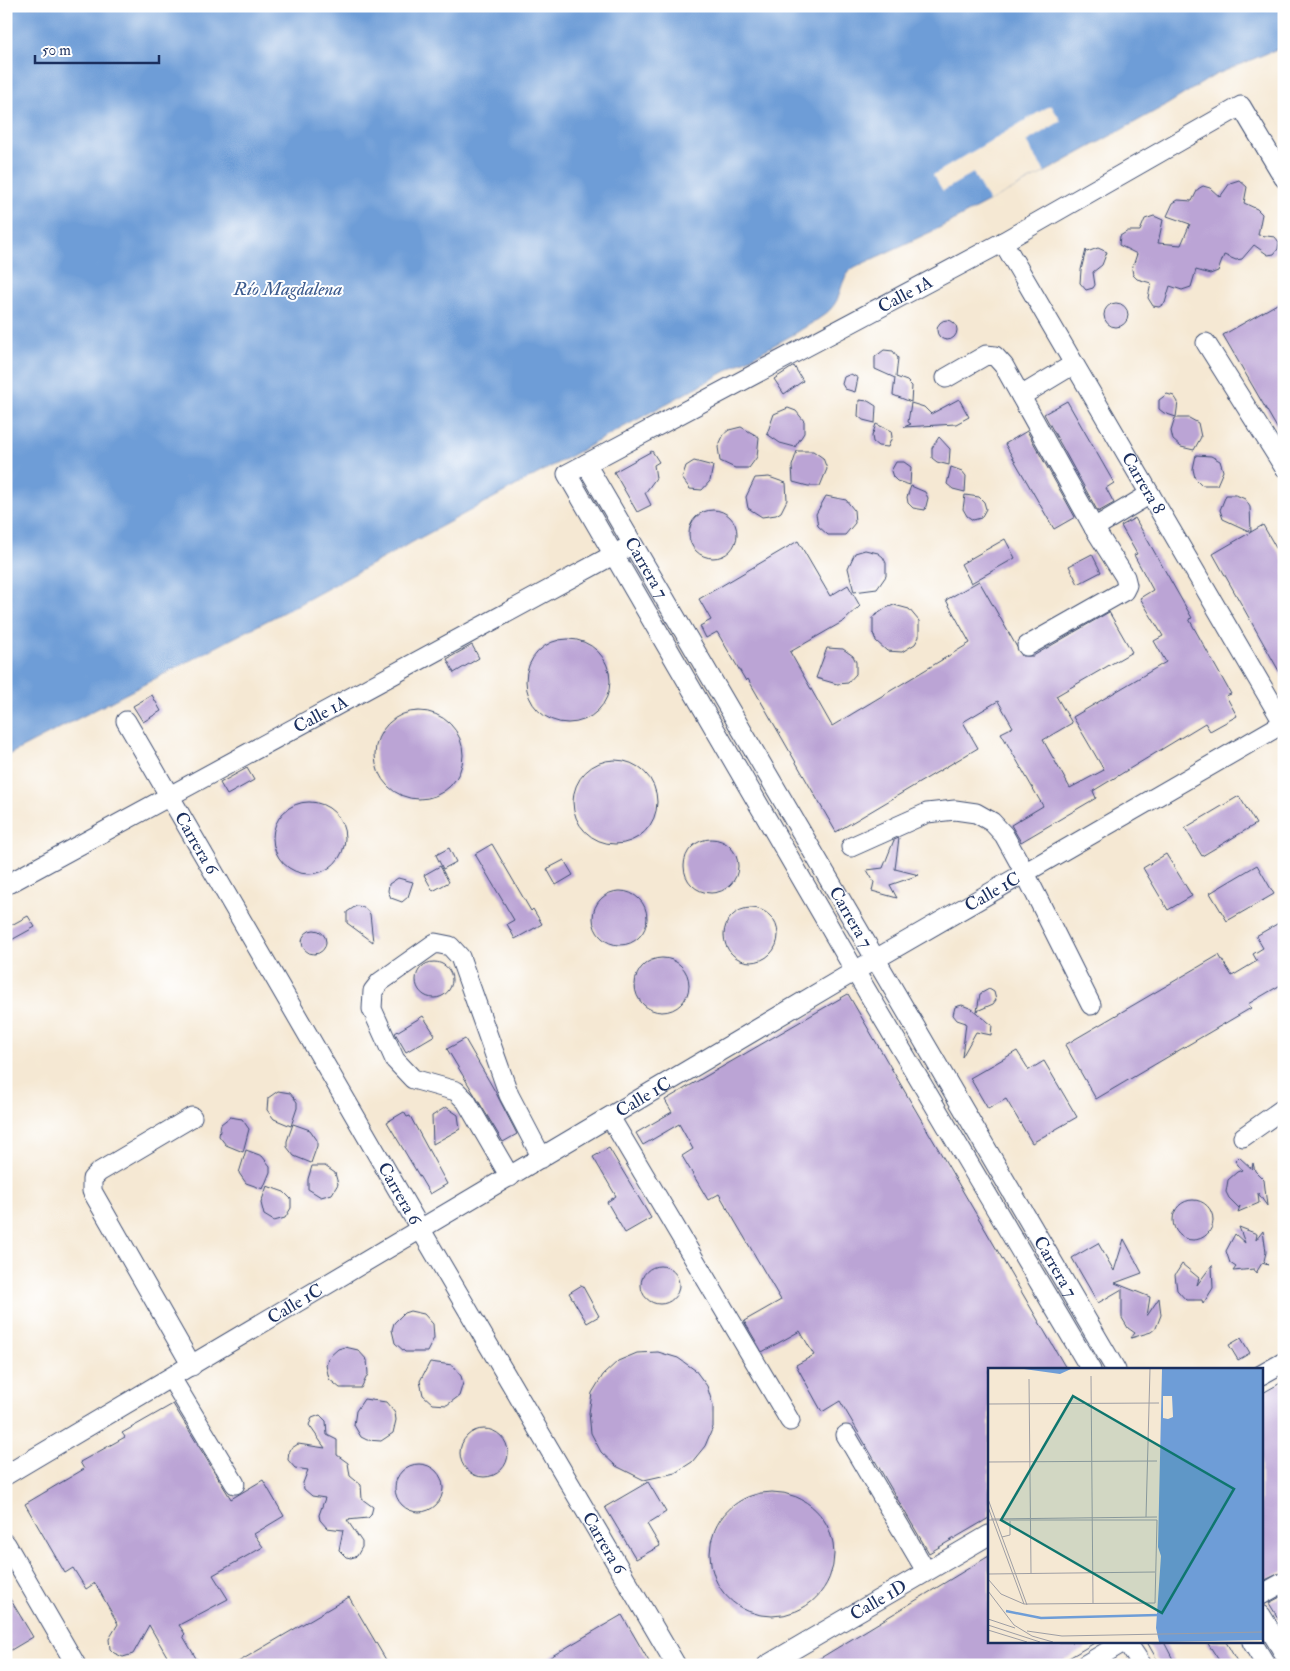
<svg xmlns="http://www.w3.org/2000/svg" width="1290" height="1671" viewBox="0 0 1290 1671" font-family="'IM FELL Double Pica',serif">
<style>
.water{fill:#6e9dd7;stroke:#44669a}
.pier{fill:#f5e8d3}
.building{fill:#bba4d5}
.lines{fill:none;stroke-linecap:round;stroke-linejoin:round}
.minor-casing{stroke:#3c4b70;stroke-width:21}
.minor{stroke:#fff;stroke-width:19}
.labels{text-anchor:middle;dominant-baseline:central;stroke-width:4;stroke-linejoin:round;paint-order:stroke}
.street-label{font-size:18px;fill:#1b2f5e;stroke:#fff}
.water-label{font-size:19px;font-style:italic;fill:#3c5b8e;stroke:#fff}
.inset-river{fill:none;stroke:#6e9dd7;stroke-width:2.5}
.inset-road{fill:none;stroke:#9e9ea4;stroke-width:1}
.view{fill:#0f766e;fill-opacity:0.15;stroke:#0f766e;stroke-width:2.5}
.inset-edge{fill:none;stroke:#1b2f5e;stroke-width:2.5}
</style>
<rect width="100%" height="100%" fill="#fff"/>
<filter id="ink" filterUnits="userSpaceOnUse"><feTurbulence type="fractalNoise" baseFrequency=".02" numOctaves="2"/><feDisplacementMap in="SourceGraphic" scale="10" xChannelSelector="R" yChannelSelector="G"/><feConvolveMatrix kernelMatrix="1 2 1 2 8 2 1 2 1" color-interpolation-filters="sRGB"/></filter>
<filter id="wash" filterUnits="userSpaceOnUse"><feTurbulence type="fractalNoise" baseFrequency=".0096" numOctaves="4" result="noise"/><feDisplacementMap in="SourceGraphic" scale="20" xChannelSelector="R" yChannelSelector="G"/><feGaussianBlur stdDeviation="1.12" result="paint"/><feColorMatrix in="noise" values="0 0 0 0 0 0 0 0 0 0 0 0 0 0 0 0 0 1.4 0 .05"/><feComposite in="paint" operator="in"/></filter>
<g filter="url(#wash)">
<rect width="100%" height="100%" fill="#f5e8d3"/>
<path class="water" d="M6,6H1284V46L1215,75L1168,104L1045,172L935,230L853,268C842,278 842,288 837,300C830,315 809,324 796,333L299,604L6,756Z"/>
<path class="pier" d="M1051,105L1061,121L1026,142L1045,172L989,202L973,173L943,191L933,175Z"/>
<g id="blocks">
<path class="building" d="M1239,180L1247,187L1244,203L1257,209L1262,214L1258,235L1275,237L1279,242L1278,249L1274,254L1268,255L1254,245L1242,259L1236,260L1224,255L1218,271L1210,274L1196,270L1191,287L1182,290L1170,286L1165,303L1159,307L1153,306L1148,298L1151,283L1137,279L1133,275L1132,269L1137,254L1119,245L1120,236L1128,231H1140L1145,219L1154,216L1163,220L1158,243L1181,245L1190,224L1167,216L1173,203L1178,200L1192,201L1198,189L1203,186L1210,188L1220,197L1230,183Z
M1098,248L1107,252L1102,265L1093,272L1095,285L1093,288L1086,290L1080,283L1081,270L1086,250L1087,252Z
M1284,300V440L1223,335Z
M1104 315a12 12 0 1 1 24 0a12 12 0 1 1-24 0Z
M937 330a10 10 0 1 1 20 0a10 10 0 1 1-20 0Z
M884,350L893,351L898,358L896,377L907,381L912,386L911,402L893,395L895,378L875,369V357Z
M794,366L803,381L784,394L774,379Z
M851,374L858,378L855,392L845,389L842,384L844,377Z
M1167,394L1174,396L1178,402L1176,417L1164,413L1159,409V400Z
M959,399L969,417L956,424L904,427L911,424L908,422L911,403L924,407L931,414Z
M859,400L868,401L876,406L875,423L863,420L858,416Z
M1067,401L1114,483L1106,488L1114,503L1098,512L1044,414Z
M788,408L796,411L804,421V433L795,447L780,443L767,434L774,414Z
M1175,418H1189L1198,423L1201,437L1194,450L1181,447L1173,440L1171,431Z
M876,424L891,431L892,437L888,447L878,446L873,442L872,436Z
M741,427L759,437L757,457L749,468H735L720,461L718,447L724,434L729,430Z
M1027,431L1075,517L1054,529L1005,444Z
M939,437L950,449L949,465L937,462L932,458V448Z
M652,451L659,462L654,465L656,478L645,493L651,505L637,512L614,472Z
M797,451H813L823,458L827,469L820,486H808L793,482L792,466Z
M1196,455L1211,456L1220,461L1223,471L1217,485H1202L1195,478L1193,469Z
M694,461L713,466L710,481L702,490L690,489L682,478L686,466Z
M896,462H904L911,467L910,485L897,481L893,477L891,471Z
M951,467L962,471L966,476L965,492L953,489L947,484Z
M769,477L786,483L787,500L781,512L776,515L762,517L748,508L746,497L755,478Z
M911,486L925,492L928,498L925,510L913,508L908,503L907,497Z
M965,495L979,497L984,502L986,509L981,518L973,520L967,516L963,509Z
M1226,495H1236L1245,499L1250,507L1251,532L1263,525L1284,562V680L1213,554L1251,532L1223,519L1220,510Z
M826,496L846,500L854,510L855,523L845,535H828L818,526L816,514Z
M689 534a24 24 0 1 1 48 0a24 24 0 1 1-48 0Z
M1135,518L1192,618L1189,619L1231,694L1226,696L1237,716L1210,731L1205,723L1093,791L1096,798L1021,842L1011,825L1043,806L1001,733L1013,727L998,701L963,722L978,748L836,832L748,679L746,681L717,632L706,638L700,626L711,620L699,599L798,541L830,596L848,585L860,606L844,621L790,652L832,726L970,643L946,600L979,581L1022,656H1033L1109,612L1132,652L1056,696L1072,723L1043,740L1070,788L1104,770L1073,717L1166,662L1154,641L1163,636L1140,598L1153,590L1134,555L1137,554L1121,526Z
M1005,539L1015,558L971,583L961,564Z
M865,550L878,553L883,557L886,563V576L877,589L854,592L848,568L855,553Z
M1092,554L1101,572L1078,584L1069,566Z
M894,605L909,609L919,621V637L915,644L902,652L887,651L876,641L873,633V617L886,608Z
M526 681a42 42 0 1 1 84 0a42 42 0 1 1-84 0Z
M472,645L479,658L454,673L447,659Z
M827,648L843,649L853,656L856,662V674L848,683L837,684L816,678Z
M152,695L161,711L143,722L133,706Z
M375 755a44 44 0 1 1 88 0a44 44 0 1 1-88 0Z
M573 802a42 42 0 1 1 84 0a42 42 0 1 1-84 0Z
M247,768L254,780L227,795L220,783Z
M1239,796L1256,824L1202,856L1185,828Z
M273 838a36 36 0 1 1 72 0a36 36 0 1 1-72 0Z
M899,838L895,869L919,875L890,885L897,898L872,891L874,882L867,870L883,868L894,840Z
M684 866a27 27 0 1 1 54 0a27 27 0 1 1-54 0Z
M492,844L531,911L533,909L542,924L515,939L507,924L514,920L475,854Z
M449,848L456,862L443,869L436,855Z
M1166,854L1192,896L1168,910L1143,868Z
M564,860L573,875L556,885L547,869Z
M1257,865L1274,894L1227,921L1210,893Z
M440,866L449,882L433,891L424,875Z
M398,878L413,882L408,897L402,902L391,898L388,891L389,884Z
M593 918a27 27 0 1 1 54 0a27 27 0 1 1-54 0Z
M356,906L364,907L370,914L373,942L347,923V912Z
M724 935a27 27 0 1 1 54 0a27 27 0 1 1-54 0Z
M28,916L35,927L6,943V928Z
M1284,920V983L1248,1004L1251,1008L1096,1099L1065,1045L1219,955L1232,976L1257,961L1253,954L1263,948L1256,936Z
M302 942a12 12 0 1 1 24 0a12 12 0 1 1-24 0Z
M635 985a27 27 0 1 1 54 0a27 27 0 1 1-54 0Z
M416 980a18 18 0 1 1 36 0a18 18 0 1 1-36 0Z
M989,989L994,992L996,1000L993,1004L977,1011L980,994Z
M848,994L1067,1370H989V1518L929,1553L840,1401L822,1412L796,1365L814,1355L800,1331L762,1352L744,1321L781,1300L719,1194L708,1200L682,1156L693,1149L679,1124L643,1145L636,1133L672,1112L665,1100Z
M962,1005L972,1009L992,1025L991,1035L976,1032L962,1057L966,1023L957,1020L953,1015L955,1007Z
M423,1016L435,1035L406,1052L395,1033Z
M465,1039L496,1093L517,1134L503,1142L447,1049Z
M1017,1051L1029,1070L1044,1061L1077,1117L1032,1143L1006,1099L988,1109L970,1078Z
M278,1091L290,1093L297,1102V1108L291,1126L274,1119L267,1110L268,1098Z
M446,1107L458,1115L460,1129L433,1144L432,1116Z
M404,1112L407,1117L410,1116L447,1184L430,1194L387,1122Z
M230,1117L242,1119L249,1129L243,1152L226,1145L219,1136L221,1124Z
M293,1124L310,1130L317,1140V1146L311,1163L294,1156L287,1147V1141Z
M609,1148L651,1218L625,1233L607,1202L616,1196L593,1157Z
M246,1150L262,1156L270,1166V1172L263,1189L246,1183L239,1173Z
M1239,1157L1252,1169L1253,1163L1255,1171L1264,1180L1267,1206L1258,1193L1259,1203L1238,1212L1240,1206L1239,1208L1229,1198L1226,1192L1228,1180L1237,1172L1242,1170L1235,1161Z
M312,1166H325L335,1173L338,1184L332,1194L321,1197L308,1189V1179Z
M267,1186L284,1192L291,1199V1208L285,1218L274,1221L264,1215L261,1203Z
M1173 1220a20 20 0 1 1 40 0a20 20 0 1 1-40 0Z
M1239,1227L1257,1234L1256,1240L1263,1231L1266,1252L1264,1261L1268,1265L1262,1263L1256,1273L1254,1269L1233,1271L1236,1267L1230,1263L1226,1251L1235,1234L1245,1243Z
M1124,1239L1142,1273L1115,1283L1150,1297L1147,1316L1159,1298L1161,1315L1156,1328L1151,1332L1131,1338L1135,1333L1128,1328L1122,1318V1289L1098,1303L1072,1258L1098,1243L1114,1271Z
M1182,1264L1199,1278L1197,1285L1212,1265L1213,1288L1203,1304L1202,1300H1186L1177,1290L1175,1275Z
M641 1285a19 19 0 1 1 38 0a19 19 0 1 1-38 0Z
M582,1285L599,1316L587,1323L569,1293Z
M410,1311L424,1314L433,1324L434,1338L427,1352H405L395,1343L392,1330L394,1323L404,1313Z
M1241,1338L1250,1353L1238,1360L1229,1345Z
M345,1347L358,1350L367,1360L368,1374L361,1388H340L329,1379L326,1365L328,1358L338,1349Z
M658,1352L678,1358L695,1370L707,1386L713,1406V1427L705,1446L692,1462L675,1473L644,1480L616,1466L601,1452L591,1433L589,1413L592,1393L603,1375L618,1361L637,1353Z
M430,1362L452,1365L461,1376L463,1383L459,1396L447,1405L433,1404L423,1395L420,1381Z
M1284,1381V1571L1261,1582V1394Z
M364,1399L386,1402L395,1413L396,1420L393,1433L381,1441L367,1440L361,1437L354,1425L356,1411Z
M173,1404L231,1499L263,1480L284,1516L254,1534L263,1547L213,1575L228,1599L179,1625L185,1634L183,1636L200,1665H172L149,1625L133,1654L123,1657L114,1653L110,1649L109,1639L118,1624L95,1583L86,1589L73,1568L65,1573L25,1504L84,1469L80,1462L125,1437L122,1433Z
M320,1415L326,1421L327,1435L337,1440V1455L348,1463L350,1476L361,1485L362,1499L373,1507L371,1515L368,1518L347,1520L362,1542V1547L357,1556L351,1558L346,1557L339,1550L343,1530L327,1528L320,1520L319,1515L325,1498L312,1496L304,1489L303,1483L308,1470L295,1468L288,1460L289,1450L298,1444L325,1448L309,1425L312,1418Z
M460 1453a24 24 0 1 1 48 0a24 24 0 1 1-48 0Z
M395 1488a24 24 0 1 1 48 0a24 24 0 1 1-48 0Z
M648,1482L666,1512L647,1524L660,1546L636,1559L605,1507Z
M710 1554a62 62 0 1 1 124 0a62 62 0 1 1-124 0Z
M989,1556V1642H1096L1057,1665H809Z
M6,1592L33,1637L6,1653Z
M1284,1595V1628L1269,1603Z
M349,1597L389,1665H233Z
M622,1615L651,1665H537L584,1637Z
M1147,1642H1164L1176,1665H1160Z
M1207,1642H1226L1239,1665H1222Z"/>
</g>
</g>
<g filter="url(#ink)">
<use href="#blocks" fill-opacity="0" stroke="#3c4b70" stroke-width="1"/>
<g class="lines">
<g class="minor-casing">
<g id="minor">
<path id="s1" d="M1003,242L1284,724"/>
<path d="M1206,343L1284,467"/>
<path d="M946,378L986,355L995,356L1004,366L1094,528L1125,577L1127,585L1124,591L1027,646"/>
<path d="M1021,396L1074,364"/>
<path id="s2" d="M586,464L1116,1370"/>
<path d="M1094,528L1150,494"/>
<path id="s3" d="M126,721L421,1230L676,1665"/>
<path d="M851,847L927,813L955,810L976,813L992,822L1004,835L1025,873L1091,1005"/>
<path id="s4" d="M6,885L624,549"/>
<path d="M610,1117L790,1421"/>
<path d="M1243,1137L1284,1108"/>
<path d="M510,1177L466,1101L456,1091L413,1079L395,1060L372,1009L373,991L380,982L435,943L450,946L460,957L509,1095L542,1158"/>
<path d="M192,1366L92,1191V1179L99,1172L192,1117"/>
<path id="s5" d="M1091,1370L855,971L567,474L1003,242L1241,106L1284,178"/>
<path d="M1261,1375L1284,1362"/>
<path d="M171,1378L235,1484"/>
<path d="M846,1435L926,1571"/>
<path id="s6" d="M6,1475L855,971L1284,723"/>
<path d="M6,1544L76,1665"/>
<path d="M1261,1595L1284,1582"/>
<path d="M1261,1615L1284,1653"/>
<path d="M1252,1642L1266,1665"/>
<path id="s7" d="M767,1665L989,1535"/>
<path d="M1085,1665L1120,1644H1128L1142,1665"/>
</g>
</g>
<use href="#minor" class="minor"/>
</g>
</g>
<g class="labels">
<g class="street-label">
<text stroke="none"><textPath href="#s5" startOffset="1421">Calle 1A</textPath></text>
<text stroke="none"><textPath href="#s1" startOffset="279">Carrera 8</textPath></text>
<text stroke="none"><textPath href="#s2" startOffset="120">Carrera 7</textPath></text>
<text stroke="none"><textPath href="#s4" startOffset="358">Calle 1A</textPath></text>
<text stroke="none"><textPath href="#s3" startOffset="141">Carrera 6</textPath></text>
<text stroke="none"><textPath href="#s6" startOffset="1146">Calle 1C</textPath></text>
<text stroke="none"><textPath href="#s2" startOffset="525">Carrera 7</textPath></text>
<text stroke="none"><textPath href="#s6" startOffset="741">Calle 1C</textPath></text>
<text stroke="none"><textPath href="#s3" startOffset="546">Carrera 6</textPath></text>
<text stroke="none"><textPath href="#s2" startOffset="930">Carrera 7</textPath></text>
<text stroke="none"><textPath href="#s6" startOffset="336">Calle 1C</textPath></text>
<text stroke="none"><textPath href="#s3" startOffset="951">Carrera 6</textPath></text>
<text stroke="none"><textPath href="#s7" startOffset="129">Calle 1D</textPath></text>
</g>
<g class="water-label">
<text x="288" y="289">Río Magdalena</text>
</g>
</g>
<g transform="translate(988 1368)">
<rect width="275" height="275" fill="#f5e8d3"/>
<path d="M36,1H83L72,6ZM174,1H275V274H171L168,260L173,188L170,179Z" fill="#6e9dd7"/>
<path d="M175,28H184L185,49L180,51L175,50ZM275,272V274H168Z" fill="#f5e8d3"/>
<path class="inset-river" d="M18,243L53,250L170,247"/>
<path class="inset-road" d="M103,8L105,236M41,11L43,205M0,36L171,35M0,94L169,93M0,131L39,237M0,139L36,236M158,149L162,1M3,151L169,149M0,152H169L167,235L36,236L13,226L0,211M14,169L22,167V153M0,206L167,204M0,223L26,257L44,268L65,274M0,251L27,260M0,257L52,274M0,262L39,274M39,263L74,268L275,264"/>
<path class="view" d="M85,28L246,121L174,245L13,152Z"/>
<rect width="275" height="275" class="inset-edge"/>
</g>
<rect width="1290" height="1671" fill="none" stroke="#fff" stroke-width="25"/>
<path d="M35 55v8h124v-8" fill="none" stroke="#1b2f5e" stroke-width="2.5"/>
<text x="42" y="55" font-size="15" fill="#1b2f5e" stroke="#ffffff" stroke-width="4" paint-order="stroke">50 m</text>
</svg>
